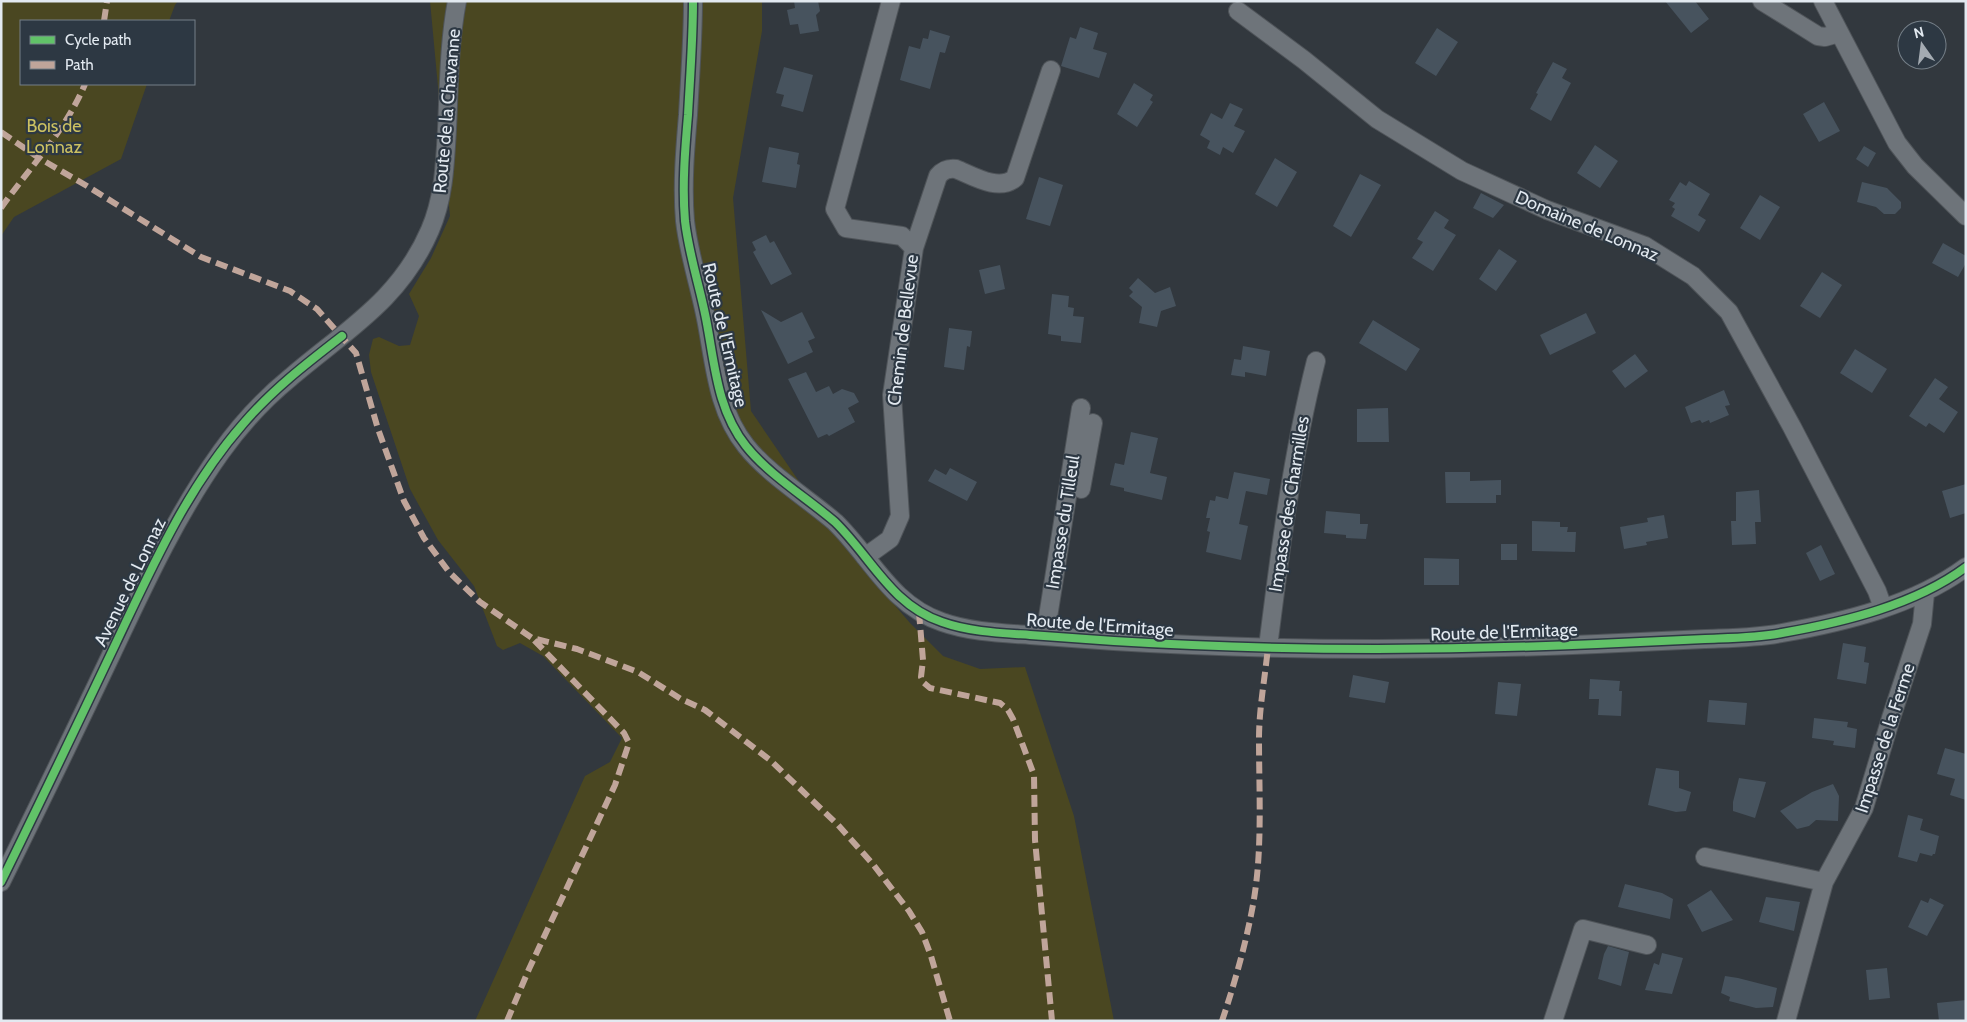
<svg xmlns="http://www.w3.org/2000/svg" width="1967" height="1022" viewBox="0 0 1967 1022" font-family="Cabin,sans-serif">
<style>
.green{fill:#4a4721}
.building{fill:#47535e}
.lines{fill:none;stroke-linecap:round;stroke-linejoin:round}
.minor-casing{stroke:#4f5459;stroke-width:20}
.minor{stroke:#6e747a;stroke-width:18}
.quiet{stroke:#c0a59a;stroke-width:6;stroke-dasharray:12 6;stroke-linecap:butt}
.cycleway-casing{stroke:#2d3843;stroke-width:11}
.cycleway{stroke:#61c268;stroke-width:8}
.labels{text-anchor:middle;dominant-baseline:central;stroke-width:4.5;stroke-linejoin:round;paint-order:stroke}
.street-label{font-size:18px;fill:#e2e9f0;stroke:#2d3843}
.park-label{font-size:18px;fill:#ccc161;stroke:#2d3843}
</style>
<rect width="100%" height="100%" fill="#32383e"/>
<path class="green" d="M1,1H178L175,5L169,21H21V84H147L121,159L14,217L1,236Z
M430,1H762V31L733,198L751,411L839,540L910,623L943,656L980,669L1025,667L1074,816L1114,1021H475L585,776L610,762L622,738L543,656L520,643L503,650L497,646L474,586L438,540L410,489L371,372L369,355L373,339L379,337L399,346L410,345L419,316L409,294L431,258L450,216Z"/>
<path class="building" d="M794,1H818L820,11L816,15L819,31L800,34L798,24L790,25L787,10L795,8Z
M1665,1H1695L1709,19L1691,33Z
M1080,27L1098,33L1093,49L1107,53L1099,78L1061,66L1070,37L1076,39Z
M1437,28L1458,42L1436,76L1415,63Z
M930,30L950,36L945,53L940,52L930,89L900,80L909,46L920,49L923,38L928,39Z
M1553,62L1567,69L1562,78L1571,83L1551,121L1530,109L1538,94L1536,93Z
M784,67L813,75L803,112L781,106L784,95L776,93Z
M1134,83L1153,95L1150,100L1153,102L1137,127L1117,114Z
M1824,102L1840,131L1819,142L1803,114Z
M1230,103L1243,109L1234,126L1245,131L1233,153L1223,147L1220,155L1207,148L1210,141L1200,135L1211,113L1222,119Z
M1595,145L1618,161L1600,188L1577,173Z
M1864,146L1876,153L1868,167L1856,159Z
M769,147L799,153L797,164L800,165L796,188L762,182Z
M1275,158L1297,172L1277,207L1255,194Z
M1360,174L1381,185L1351,237L1333,226Z
M1039,177L1063,185L1050,226L1026,219Z
M1689,181L1710,194L1698,215L1706,220L1699,232L1671,216L1675,209L1672,207L1675,203L1669,200L1680,182L1686,186Z
M1862,182L1887,188L1901,202V208L1895,214H1884L1876,207L1857,202Z
M1481,193L1504,205L1493,218L1473,208Z
M1760,195L1780,207L1760,240L1740,228Z
M1435,211L1449,220L1444,228L1456,235L1433,271L1412,258L1423,242L1417,239Z
M766,235L770,243L774,241L792,274L771,285L753,252L756,250L752,242Z
M1943,243L1966,256V263L1958,277L1932,263Z
M1499,249L1517,261L1496,291L1479,279Z
M1000,265L1005,289L985,294L979,270Z
M1822,272L1842,285L1820,318L1800,306Z
M1138,278L1155,293L1170,287L1176,306L1161,311L1157,327L1139,323L1142,307L1129,296L1133,292L1129,288Z
M1052,294L1069,296L1068,307L1074,308L1073,316L1084,317L1081,343L1061,341V336L1048,334Z
M761,310L781,322L802,312L815,338L808,341L813,352L788,364Z
M1586,313L1596,333L1550,355L1540,335Z
M1373,320L1420,349L1406,371L1359,343Z
M949,328L972,331L970,347L967,346L964,370L944,367Z
M1243,346L1270,351L1266,376L1245,372V377L1231,375L1234,359L1241,360Z
M1855,349L1887,369L1872,393L1840,373Z
M1635,354L1648,371L1625,388L1612,371Z
M806,372L816,392L829,386L833,394L842,389L854,393L859,402L848,408L855,422L829,436L827,434L818,438L788,379Z
M1935,378L1948,387L1939,399L1958,412L1944,433L1929,423L1926,427L1909,416Z
M1724,390L1730,405L1725,406L1729,415L1710,423L1709,420L1702,423L1700,420L1691,423L1685,407Z
M1388,408L1389,442H1357V409Z
M1131,432L1158,438L1150,473L1167,477L1162,500L1124,491V488L1110,485L1115,463L1124,465Z
M950,468L977,482L967,501L928,481L935,469L946,475Z
M1234,472L1270,479L1267,495L1246,491L1239,524L1248,526L1241,560L1206,552L1210,532L1207,531L1210,518H1206L1210,500L1215,501L1216,496L1228,499Z
M1445,472H1470V481L1501,480V495H1496V503H1446Z
M1966,484V513L1950,518L1942,491Z
M1759,490L1761,522H1755L1756,544L1732,545L1731,521H1736V492Z
M1326,511L1360,514V524H1368L1366,539L1346,538V535L1324,533Z
M1664,515L1668,538L1646,542L1647,545L1624,549L1620,527L1648,522L1647,518Z
M1532,521L1560,522V527H1568L1567,532H1576L1575,552L1532,551Z
M1501,544H1517V560H1501Z
M1821,545L1835,574L1820,581L1806,553Z
M1424,558L1459,559V585H1424Z
M1843,643L1866,647L1864,662L1869,663L1866,684L1837,679Z
M1353,675L1389,682L1385,703L1349,697Z
M1590,679L1620,681L1619,691H1622L1621,716L1598,715L1599,699H1589Z
M1498,682L1521,684L1517,716L1495,714Z
M1709,700L1747,703L1745,725L1707,722Z
M1814,718L1848,722L1847,727L1857,729L1855,748L1833,745L1834,741L1812,738Z
M1945,748L1966,754V800L1950,795L1955,779L1937,774Z
M1656,768L1679,771V788L1691,792L1686,811L1676,812L1648,805Z
M1739,778L1766,782L1755,818L1733,811V802Z
M1833,784L1839,796L1838,821L1816,820L1809,826L1797,829L1780,811L1812,792Z
M1908,815L1923,819L1920,830L1939,836L1935,854H1933L1932,856L1920,853L1917,862L1898,857Z
M1625,884L1662,893L1673,899L1670,919L1618,907Z
M1711,890L1733,920L1702,932L1687,905Z
M1766,897L1800,902L1794,931L1759,922Z
M1930,898L1944,905L1927,936L1908,927L1921,900L1928,903Z
M1608,946L1629,952L1621,986L1598,979L1604,954Z
M1662,953L1683,958L1672,994L1645,990L1654,963L1659,965Z
M1887,968L1890,998L1869,1000L1866,970Z
M1725,976L1738,978L1777,988L1773,1007L1756,1008L1729,1001L1730,997L1721,993Z
M1966,1000V1021H1939L1937,1003Z"/>
<g class="lines">
<g class="minor-casing">
<path id="minor" d="M693,1C693,39 690,77 688,115C685,150 682,186 685,221C689,256 701,290 707,324C715,367 718,411 746,446C768,474 807,498 835,522C871,557 891,605 942,622C970,632 1001,633 1030,635C1058,637 1086,639 1114,641C1275,651 1436,651 1597,644C1633,642 1669,641 1705,639C1730,638 1757,638 1782,633C1844,622 1915,605 1966,567
M1762,1L1818,36L1825,37L1839,33
M1823,1L1897,143L1915,166L1966,216
M1238,11L1304,60L1377,119L1462,171L1547,210L1645,246L1693,276L1729,312L1792,427L1877,591L1883,608
M914,248L938,176C943,170 948,168 956,169C973,176 999,192 1015,178L1051,70
M1081,489L1093,423
M865,557L890,539L900,516L892,395L914,248L902,236L846,228L835,209L891,1
M1045,636L1081,408
M1268,647C1280,551 1292,456 1316,361
M1705,857L1824,882
M1,882C38,807 75,731 111,655C144,585 176,515 221,452C241,424 264,399 291,377C346,330 400,300 430,230C444,198 445,163 447,129C449,86 449,43 457,1
M1553,1021L1583,929L1647,945
M1786,1021L1824,882L1864,808L1891,718L1922,624L1925,593"/>
</g>
<use href="#minor" class="minor"/>
<path class="quiet" d="M104,21L107,1
M1,132L39,158L87,186L201,257L290,291L317,309L356,353L378,429L404,501L424,538L449,572L480,602L532,638L577,649L638,672L681,699L705,710L770,760L838,825L872,863L909,911L922,932L931,956L950,1021
M1,208C30,167 66,130 85,84
M919,612L923,660L921,677L924,683L930,688L1000,703L1008,710L1013,719L1034,775L1035,840L1052,1021
M507,1021L529,969L615,785L629,743L624,733L534,640
M1222,1021C1234,985 1245,947 1252,910C1263,854 1259,796 1259,739C1259,708 1265,678 1268,647"/>
<g class="cycleway-casing">
<path id="cycleway" d="M693,1C693,39 690,77 688,115C685,150 682,186 685,221C689,256 701,290 707,324C715,367 718,411 746,446C768,474 807,498 835,522C871,557 891,605 942,622C970,632 1001,633 1030,635C1058,637 1086,639 1114,641C1275,651 1436,651 1597,644C1633,642 1669,641 1705,639C1730,638 1757,638 1782,633C1844,622 1915,605 1966,567
M1,882C40,803 78,723 116,643C152,567 187,488 243,424C272,390 307,363 342,336"/>
</g>
<use href="#cycleway" class="cycleway"/>
</g>
<g class="labels">
<g class="street-label">
<text transform="translate(447 111) rotate(-85)">Route de la Chavanne</text>
<text transform="translate(1587 226) rotate(23)">Domaine de Lonnaz</text>
<text transform="translate(903 330) rotate(-83)">Chemin de Bellevue</text>
<text transform="translate(725 335) rotate(77)">Route de l'Ermitage</text>
<text transform="translate(1289 504) rotate(-81)">Impasse des Charmilles</text>
<text transform="translate(1063 522) rotate(-81)">Impasse du Tilleul</text>
<text transform="translate(130 582) rotate(-64)">Avenue de Lonnaz</text>
<text transform="translate(1100 625) rotate(4)">Route de l'Ermitage</text>
<text transform="translate(1504 632) rotate(-2)">Route de l'Ermitage</text>
<text transform="translate(1885 738) rotate(-72)">Impasse de la Ferme</text>
</g>
<g class="park-label">
<text x="54" y="126">Bois de<tspan x="54" dy="21">Lonnaz</tspan></text>
</g>
</g>
<rect width="1967" height="1022" fill="none" stroke="#e2e9f0" stroke-width="5"/>
<rect x="20" y="20" width="175" height="65" fill="#2d3843" stroke="#757f88"/>
<rect x="30" y="36" width="25" height="8" fill="#61c268" stroke="#757f88"/>
<text x="65" y="45" font-size="15" fill="#e2e9f0">Cycle path</text>
<rect x="30" y="61" width="25" height="8" fill="#c0a59a" stroke="#757f88"/>
<text x="65" y="70" font-size="15" fill="#e2e9f0">Path</text>
<g transform="translate(1922 45) rotate(346)"><circle r="24" fill="#2d3843" stroke="#757f88"/>
<path d="M0-4L9 19L0 12L-9 19Z" fill="#a4abb2"/>
<text y="-8" font-size="14" font-weight="bold" text-anchor="middle" fill="#e2e9f0">N</text>
</g>
</svg>
